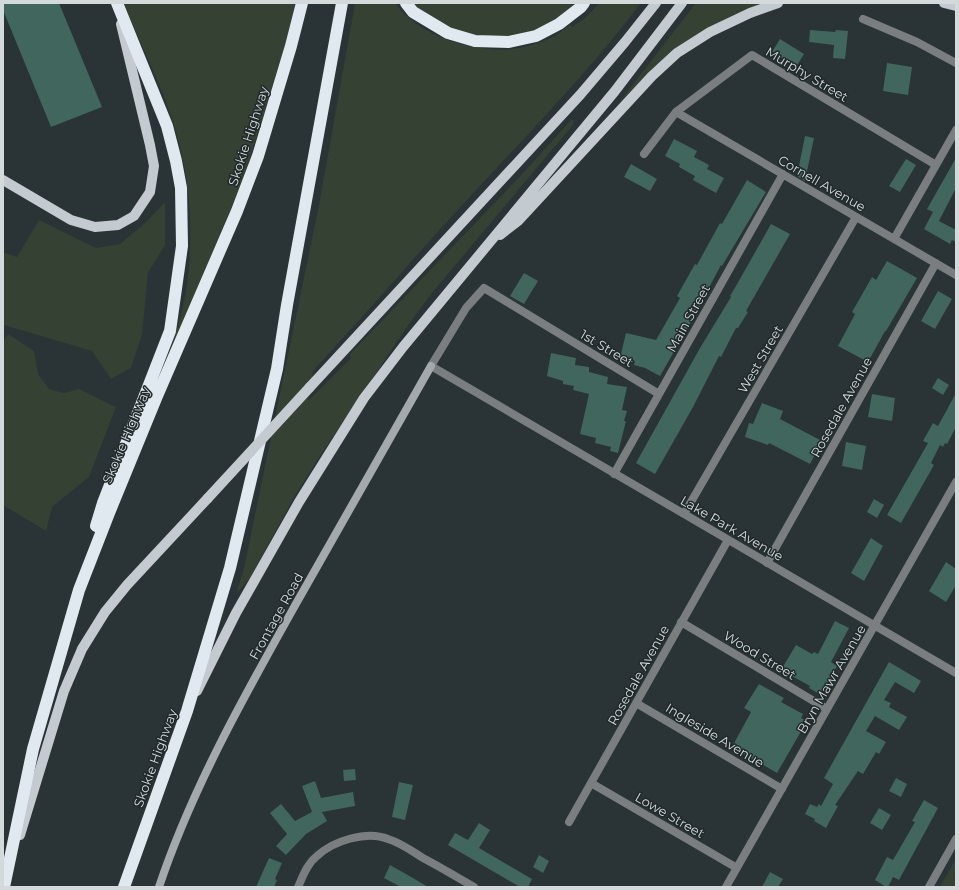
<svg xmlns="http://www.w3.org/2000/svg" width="959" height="890" viewBox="0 0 959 890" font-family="Montserrat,sans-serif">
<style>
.green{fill:#344133}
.building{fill:#41665e}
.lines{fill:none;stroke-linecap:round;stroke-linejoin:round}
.street{stroke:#7a7e81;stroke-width:8}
.secondary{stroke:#a4a9ae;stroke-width:8}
.primary{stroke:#c3cad0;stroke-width:10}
.highway{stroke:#e0e8f0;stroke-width:12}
.primary-bridge{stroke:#c3cad0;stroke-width:10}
.labels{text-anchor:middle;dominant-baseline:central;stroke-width:3;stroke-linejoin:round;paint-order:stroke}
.street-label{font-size:13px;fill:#d4dadc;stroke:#20292b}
</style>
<rect width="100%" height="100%" fill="#2a3335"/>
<path class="green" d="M123,3H297L274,86H273L243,179L223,228L158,382H156C163,365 172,347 177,329C196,268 194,193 176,132C163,87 141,45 123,3Z
M355,3H395C417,32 455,46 490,49C495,49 500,50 505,50C521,48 539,44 553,37C559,33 565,28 571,24L572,27L585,18L599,3H641C588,73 526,136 467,200C415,256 365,315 313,371L308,401L351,358L350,354L524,172L572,119L574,122L572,126L432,293L411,321L322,453L293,499L250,578L238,592L237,591L244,568L319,205Z
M412,3H579L550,25L517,37H474L446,27L416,8Z
M696,3H764L733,15L716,24L673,52L655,66L616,106Z
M165,202V245L148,273L142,335L131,368L111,379L92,351L4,325L3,323V252L17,257L39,220L96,248L120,244L145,223Z
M8,334L34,351L38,374L49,389L64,393L79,389L116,407L89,477L52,507L46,531L3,505V342Z
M956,858V887H940Z"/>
<path class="building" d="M3,3H59L102,107L51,127L3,10Z
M810,30L835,32L836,30L848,31L845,59L833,58L834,45L809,42Z
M780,39L804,54L796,67L772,52Z
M887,63L912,67L908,95L883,91Z
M805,136L814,138L805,181L797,176Z
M674,139L697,151L694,157L709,165L707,169L724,178L716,193L693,180L695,176L679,167L680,164L665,156Z
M956,158V188L939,221L956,230V242L952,240L950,244L924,229L933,212L927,209Z
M906,159L916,165L900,192L889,186Z
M631,164L657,179L650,191L624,177Z
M747,180L766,192L722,266L721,265L704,297H705L699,308L660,376L645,368L634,365L635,361L620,358L626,333L656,340L680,298L677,296L695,264L697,265L720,223L722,224Z
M771,224L790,234L746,311L748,312L738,328H736L721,357L719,356L693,407L655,474L636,463L700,348L731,297L730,296L736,286Z
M887,261L917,278L886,331H885L868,362L838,346L855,314L852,312L872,277L876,280Z
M524,273L538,281L524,304L510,296Z
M938,291L952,299L935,329L921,321Z
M551,353L576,358L575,365L589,367V372L608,377L607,384L627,387L622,410L627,411L624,421H626L618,453L610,451L611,447L595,443L596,438L580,434L589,394L573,390L574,386L563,384V381L547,376Z
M938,378L949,385L943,395L932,388Z
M956,393V427L947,444L945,443L943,447L940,445L931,463L934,465L901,523L887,515L928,443L923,441L933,423L938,426Z
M872,394L895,398L892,421L868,417Z
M762,403L783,411L780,419L822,441L810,464L769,443L768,445L745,437L749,423L753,424Z
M846,442L866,446L862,470L842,466Z
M874,499L884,505L877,518L867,512Z
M871,538L883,546L864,581L851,573L868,543Z
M946,562L956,569V585L946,602L929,591Z
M835,621L849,628L831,662L837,666L821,695L809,688L810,686L781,670L796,645L812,654L814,652L818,654Z
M889,662L921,681L914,693L895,682L884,700L891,703L889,707L907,717L899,730L875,716L866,731L886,742L879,754L876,752L863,774L858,771L835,805L838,806L826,828L814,821L815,819L805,814L810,804L817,807L819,804L821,806L833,784L824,778Z
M759,684L784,698L781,702L803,714L801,718L807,721L777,773L732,747L751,712L744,708Z
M355,769L356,780L344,781L343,770Z
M896,778L907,784L901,797L889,791Z
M315,781L321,798L353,792L355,806L322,812L327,821L306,834L286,855L276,846L287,834L270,813L281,804L295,821L312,812L302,786Z
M399,782L413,785L405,820L392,817Z
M924,800L938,808L899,880L893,877L888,887H886L875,880L887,857L893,860L915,822L912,821Z
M879,808L891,815L882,830L870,823Z
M479,823L490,830L479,848L532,879L528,887H520L448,845L455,833L468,840Z
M539,855L549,861L543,873L533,867Z
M269,858L282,863L275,879L277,880L274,887H256Z
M390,865L413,878L428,887H401L384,878Z
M770,872L783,879L778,887H762Z"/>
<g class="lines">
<path class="street" d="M863,19L917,42L956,63
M676,112L956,275
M644,154L676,112L752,55L936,165
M894,239L956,130
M659,394L484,288L466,308L431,366L956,673
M614,474L783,174
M684,514L856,217
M767,563L936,263
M681,622L827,709
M636,703L782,789
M591,783L737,868
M569,822L728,540
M298,887C303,876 307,864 317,856C333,841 367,830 388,839C401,843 412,851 423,858C440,867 457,877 474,887
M726,887L956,482
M929,887L956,839"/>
<path class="secondary" d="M159,887C192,788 246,693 297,602C342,524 386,445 431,366"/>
<path class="primary" d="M944,3L956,6
M3,180L71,220L95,227L118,225L134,216L150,192L154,166L150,145L121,24
M500,235L518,221L652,76L677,53L710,32L750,13L778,3
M310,387L580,95L625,42L656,3
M197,691L236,613L299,502L364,398L403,347L615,91L682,3
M20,835L64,691L82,649L105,612L127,585L208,498"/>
<path class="highway" d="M406,3L413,12L448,33L475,41L509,42L536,36L559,24L581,7L584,3
M96,526L103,503L170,331L182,246L181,188L176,161L167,126L117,3
M4,887L33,749L79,590L109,513L157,396L237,211L258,156L291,46L302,3
M124,887L187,711L230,568L277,369L287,305L342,3"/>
<path class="primary-bridge" d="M208,498L310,387"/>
</g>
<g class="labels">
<g class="street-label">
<text transform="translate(807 74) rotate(31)">Murphy Street</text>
<text transform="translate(248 136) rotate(-72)">Skokie Highway</text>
<text transform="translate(822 183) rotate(30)">Cornell Avenue</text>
<text transform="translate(688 318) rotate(-61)">Main Street</text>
<text transform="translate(607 348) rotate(31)">1st Street</text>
<text transform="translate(760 359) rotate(-60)">West Street</text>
<text transform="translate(841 407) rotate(-61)">Rosedale Avenue</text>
<text transform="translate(126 435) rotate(-67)">Skokie Highway</text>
<text transform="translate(732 528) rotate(30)">Lake Park Avenue</text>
<text transform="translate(276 616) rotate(-61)">Frontage Road</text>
<text transform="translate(760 655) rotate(31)">Wood Street</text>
<text transform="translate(638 675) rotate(-61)">Rosedale Avenue</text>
<text transform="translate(831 679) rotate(-60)">Bryn Mawr Avenue</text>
<text transform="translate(715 735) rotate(31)">Ingleside Avenue</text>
<text transform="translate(155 758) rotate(-70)">Skokie Highway</text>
<text transform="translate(670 815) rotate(30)">Lowe Street</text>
</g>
</g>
<rect width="959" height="890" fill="none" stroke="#d4dadc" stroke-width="8"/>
</svg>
